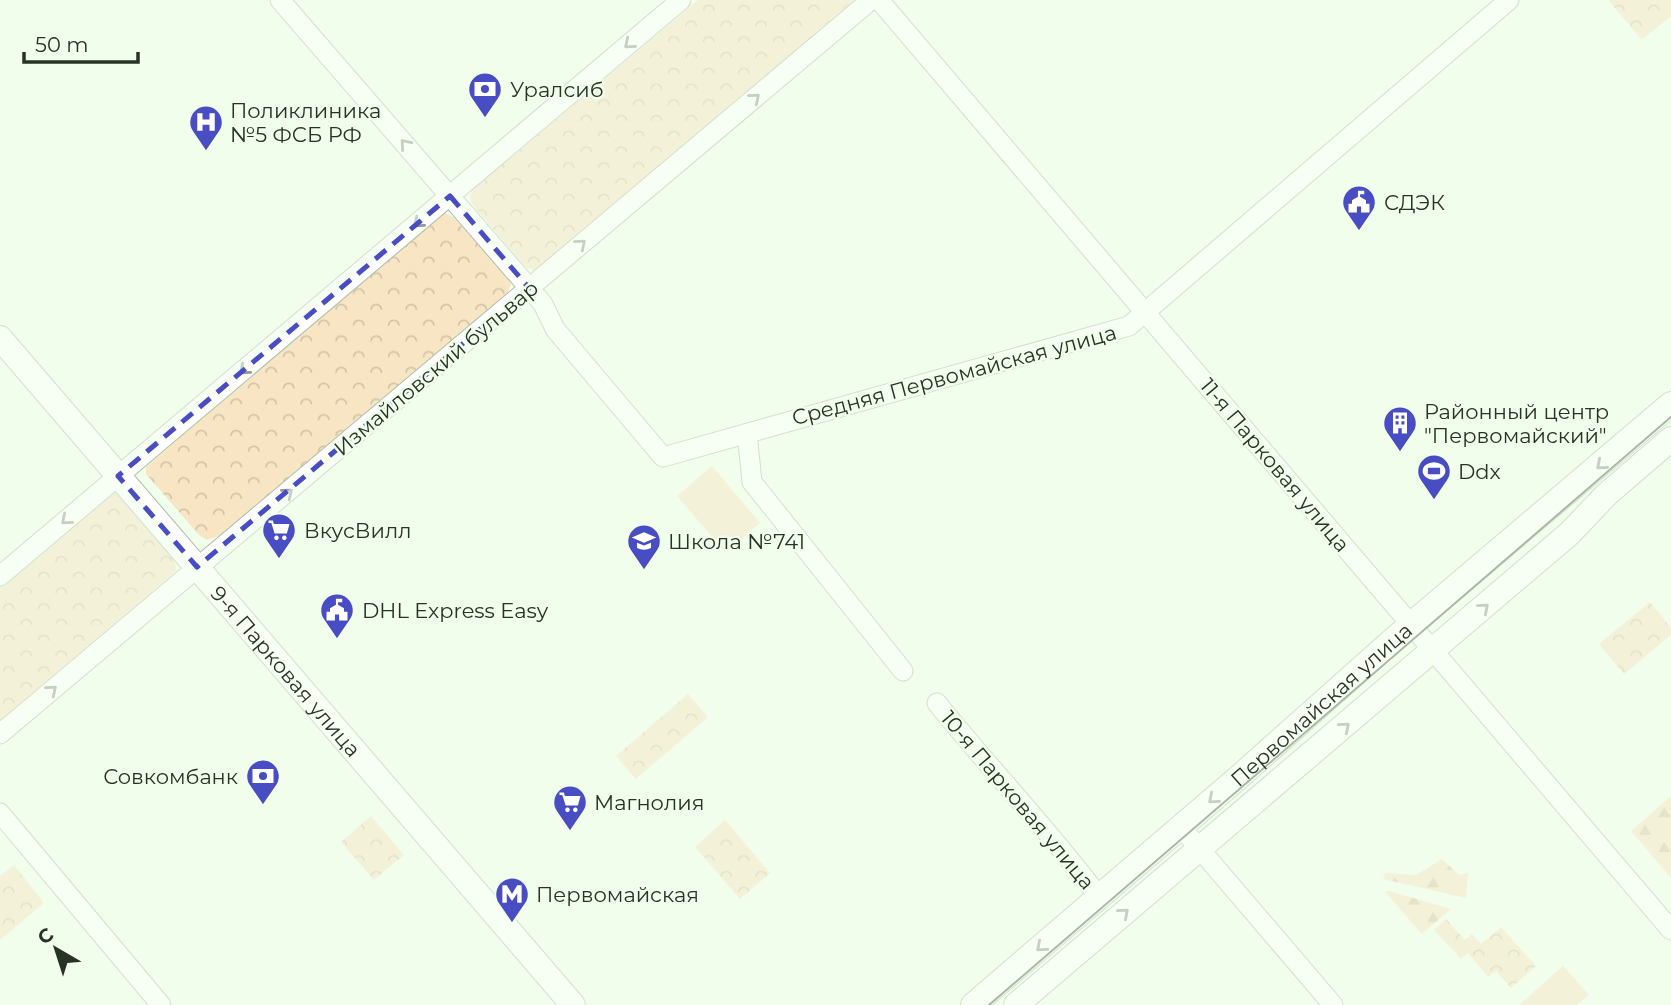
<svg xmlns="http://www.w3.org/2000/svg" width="1671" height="1005" viewBox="0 0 1671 1005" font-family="Montserrat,sans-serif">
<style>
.grass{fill:#f7e5c4}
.forest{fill:url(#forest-firs)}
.park{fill:url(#park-crowns)}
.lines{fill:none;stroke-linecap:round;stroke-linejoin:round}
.minor-casing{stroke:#aac0a4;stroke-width:21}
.major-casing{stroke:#aac0a4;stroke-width:26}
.minor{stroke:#fff;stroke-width:19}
.major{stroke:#fff;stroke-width:24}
.tram{stroke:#576154;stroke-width:2}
.oneway{stroke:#949893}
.marked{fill:none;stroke:#494dc3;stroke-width:5;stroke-dasharray:14 9;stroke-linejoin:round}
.labels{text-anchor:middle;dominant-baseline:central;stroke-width:5;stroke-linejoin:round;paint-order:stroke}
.poi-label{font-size:21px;fill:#293227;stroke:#f0feeb;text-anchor:start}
.street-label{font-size:21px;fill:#293227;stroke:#f0feeb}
</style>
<defs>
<pattern id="forest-firs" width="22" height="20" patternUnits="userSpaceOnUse" patternTransform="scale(1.75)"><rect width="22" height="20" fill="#f7e5c4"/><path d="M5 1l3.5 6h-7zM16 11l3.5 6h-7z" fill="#d4c5a8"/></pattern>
<pattern id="park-crowns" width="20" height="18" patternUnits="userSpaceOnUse" patternTransform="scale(1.75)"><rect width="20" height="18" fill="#f7e5c4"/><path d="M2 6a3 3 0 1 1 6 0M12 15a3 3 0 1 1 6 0" fill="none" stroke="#d4c5a8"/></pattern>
</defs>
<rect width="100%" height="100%" fill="#f0feeb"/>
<path class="grass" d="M712,466L760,523L725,552L677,496Z
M1563,966L1589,995L1577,1005H1519Z"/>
<path class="forest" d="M1671,796V878L1631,831Z
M1442,859L1459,875L1468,873L1466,898L1383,879L1385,873L1416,875Z
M1389,891L1451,909L1422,934L1385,892Z"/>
<path class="park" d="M698,0H854L542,266L535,270L526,268L471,203L470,195L476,187Z
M1608,0H1671V16L1642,40Z
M445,213L453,217L508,277L511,285L507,294L221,535L207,540L199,535L146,474V467L436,217Z
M115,492L123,496L175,557L176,571L0,721V585L106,494Z
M1650,602L1671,628V635L1624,674L1599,644Z
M688,694L708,717L636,779L616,756Z
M371,816L404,855L374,880L341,842Z
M725,820L770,873L740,899L695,847Z
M14,865L44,903L0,940V876Z
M1446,919L1465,940L1472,934L1481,944L1501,927L1536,966L1511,988L1496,971L1488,977L1468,953L1461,959L1434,930Z"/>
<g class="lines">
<g class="minor-casing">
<path id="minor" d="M280,0L543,304L555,329L663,457L1129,326L1509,0
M879,0L1671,930
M747,433L752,482L903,671
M0,576L681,0
M937,703C990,769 1048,829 1099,897
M0,734L871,0
M0,813L161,1005
M1181,827L1333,1005"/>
</g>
<g class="major-casing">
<g id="major">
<path id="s1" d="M0,338L573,1005"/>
<path id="s2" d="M973,1005L1239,777L1393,640L1671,404"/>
<path d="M1016,1005L1570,533L1606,495L1671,439"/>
</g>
</g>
<use href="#minor" class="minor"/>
<use href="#major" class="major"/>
<path class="tram" d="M989,1005L1671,417"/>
</g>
<defs><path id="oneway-chevron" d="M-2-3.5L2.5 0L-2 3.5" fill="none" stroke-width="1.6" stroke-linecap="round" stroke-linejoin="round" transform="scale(1.75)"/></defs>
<g class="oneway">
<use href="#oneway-chevron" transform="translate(629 44) rotate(140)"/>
<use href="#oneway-chevron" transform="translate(755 98) rotate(-40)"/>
<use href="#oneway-chevron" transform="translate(405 144) rotate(-131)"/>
<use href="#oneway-chevron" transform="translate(418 223) rotate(140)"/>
<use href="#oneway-chevron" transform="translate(581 244) rotate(-40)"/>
<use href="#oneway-chevron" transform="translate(244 370) rotate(139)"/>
<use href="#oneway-chevron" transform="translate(1601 465) rotate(139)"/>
<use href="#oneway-chevron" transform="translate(288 493) rotate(-39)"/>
<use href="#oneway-chevron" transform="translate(66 520) rotate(139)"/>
<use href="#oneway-chevron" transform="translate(1484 608) rotate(-41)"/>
<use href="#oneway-chevron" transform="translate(52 690) rotate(-40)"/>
<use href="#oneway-chevron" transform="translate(1345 727) rotate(-41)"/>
<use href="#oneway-chevron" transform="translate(1213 799) rotate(139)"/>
<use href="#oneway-chevron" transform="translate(1124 913) rotate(-41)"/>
<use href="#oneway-chevron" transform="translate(1041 947) rotate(139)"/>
</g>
<path d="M0 0H1671V1005H0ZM450,196L529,288L197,567L118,476Z" fill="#f0feeb" fill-opacity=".55" fill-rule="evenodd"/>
<path class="marked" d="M450,196L529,288L197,567L118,476Z"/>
<defs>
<g id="bank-pin" transform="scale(1.75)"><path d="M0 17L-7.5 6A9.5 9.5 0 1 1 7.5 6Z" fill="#494dc3" stroke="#f0feeb"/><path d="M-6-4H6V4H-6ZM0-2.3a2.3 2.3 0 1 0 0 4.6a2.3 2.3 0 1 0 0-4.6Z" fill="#fff"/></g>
<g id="hospital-pin" transform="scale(1.75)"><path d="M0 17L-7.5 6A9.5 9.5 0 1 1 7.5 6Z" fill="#494dc3" stroke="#f0feeb"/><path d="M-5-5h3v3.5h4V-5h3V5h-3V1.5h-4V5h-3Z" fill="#fff"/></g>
<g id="civic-pin" transform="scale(1.75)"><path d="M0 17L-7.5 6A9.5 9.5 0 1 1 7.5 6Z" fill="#494dc3" stroke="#f0feeb"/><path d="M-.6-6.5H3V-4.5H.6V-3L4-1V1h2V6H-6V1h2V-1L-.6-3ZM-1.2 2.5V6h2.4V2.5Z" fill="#fff"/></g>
<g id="building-pin" transform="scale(1.75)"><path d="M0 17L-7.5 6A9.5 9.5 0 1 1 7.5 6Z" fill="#494dc3" stroke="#f0feeb"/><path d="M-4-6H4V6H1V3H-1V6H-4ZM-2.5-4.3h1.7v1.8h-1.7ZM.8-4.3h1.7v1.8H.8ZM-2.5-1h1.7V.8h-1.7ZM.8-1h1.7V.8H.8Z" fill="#fff"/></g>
<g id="stadium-pin" transform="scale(1.75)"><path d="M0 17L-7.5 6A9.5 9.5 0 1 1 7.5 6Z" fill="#494dc3" stroke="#f0feeb"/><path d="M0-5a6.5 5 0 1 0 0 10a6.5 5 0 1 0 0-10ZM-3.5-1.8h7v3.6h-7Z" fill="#fff"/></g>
<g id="supermarket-pin" transform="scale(1.75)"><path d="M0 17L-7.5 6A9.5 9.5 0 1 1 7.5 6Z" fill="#494dc3" stroke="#f0feeb"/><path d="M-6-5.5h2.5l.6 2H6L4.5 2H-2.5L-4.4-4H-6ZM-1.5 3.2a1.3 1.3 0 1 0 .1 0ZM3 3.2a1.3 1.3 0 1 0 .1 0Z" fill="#fff"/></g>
<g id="school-pin" transform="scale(1.75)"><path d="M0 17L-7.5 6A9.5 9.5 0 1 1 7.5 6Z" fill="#494dc3" stroke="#f0feeb"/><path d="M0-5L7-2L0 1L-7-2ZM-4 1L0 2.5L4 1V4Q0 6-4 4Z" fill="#fff"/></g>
<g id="metro-pin" transform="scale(1.75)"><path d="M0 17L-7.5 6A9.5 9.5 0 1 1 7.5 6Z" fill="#494dc3" stroke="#f0feeb"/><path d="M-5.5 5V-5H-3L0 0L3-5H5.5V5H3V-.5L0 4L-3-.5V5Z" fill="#fff"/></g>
</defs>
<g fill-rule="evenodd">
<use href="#bank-pin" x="485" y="89"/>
<use href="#hospital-pin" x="206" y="122"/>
<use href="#civic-pin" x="1359" y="202"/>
<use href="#building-pin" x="1400" y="423"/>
<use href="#stadium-pin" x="1434" y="471"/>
<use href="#supermarket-pin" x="279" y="530"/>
<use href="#school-pin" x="644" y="541"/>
<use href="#civic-pin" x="337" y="610"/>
<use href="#bank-pin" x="263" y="776"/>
<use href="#supermarket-pin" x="570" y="802"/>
<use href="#metro-pin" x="512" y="894"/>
</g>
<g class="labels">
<g class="poi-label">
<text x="510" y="89">Уралсиб</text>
<text x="230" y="110">Поликлиника<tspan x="230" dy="24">№5 ФСБ РФ</tspan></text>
<text x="1384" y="202">СДЭК</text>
<text x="1424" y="411">Районный центр<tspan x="1424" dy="24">"Первомайский"</tspan></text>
<text x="1458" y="471">Ddx</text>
<text x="304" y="530">ВкусВилл</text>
<text x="668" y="541">Школа №741</text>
<text x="362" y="610">DHL Express Easy</text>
<text x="238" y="776" text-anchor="end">Совкомбанк</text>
<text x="594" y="802">Магнолия</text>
<text x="536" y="894">Первомайская</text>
</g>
<g class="street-label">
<text transform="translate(436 368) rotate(-40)">Измайловский бульвар</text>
<text transform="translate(954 375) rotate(-15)">Средняя Первомайская улица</text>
<text transform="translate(1275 465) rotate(50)">11-я Парковая улица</text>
<text stroke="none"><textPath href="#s1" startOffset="439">9-я Парковая улица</textPath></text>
<text stroke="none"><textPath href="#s2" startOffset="460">Первомайская улица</textPath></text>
<text transform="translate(1018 800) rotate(50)">10-я Парковая улица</text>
</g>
</g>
<g transform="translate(56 949) rotate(321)" stroke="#f0feeb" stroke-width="5" paint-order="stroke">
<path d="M0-5L12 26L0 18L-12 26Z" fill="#293227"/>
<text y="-10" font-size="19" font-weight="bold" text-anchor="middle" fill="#293227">С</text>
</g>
<path d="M24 52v10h114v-10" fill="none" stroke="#293227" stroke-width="3.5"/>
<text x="35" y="52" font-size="21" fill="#293227" stroke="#f0feeb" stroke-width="5" paint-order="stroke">50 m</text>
</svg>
